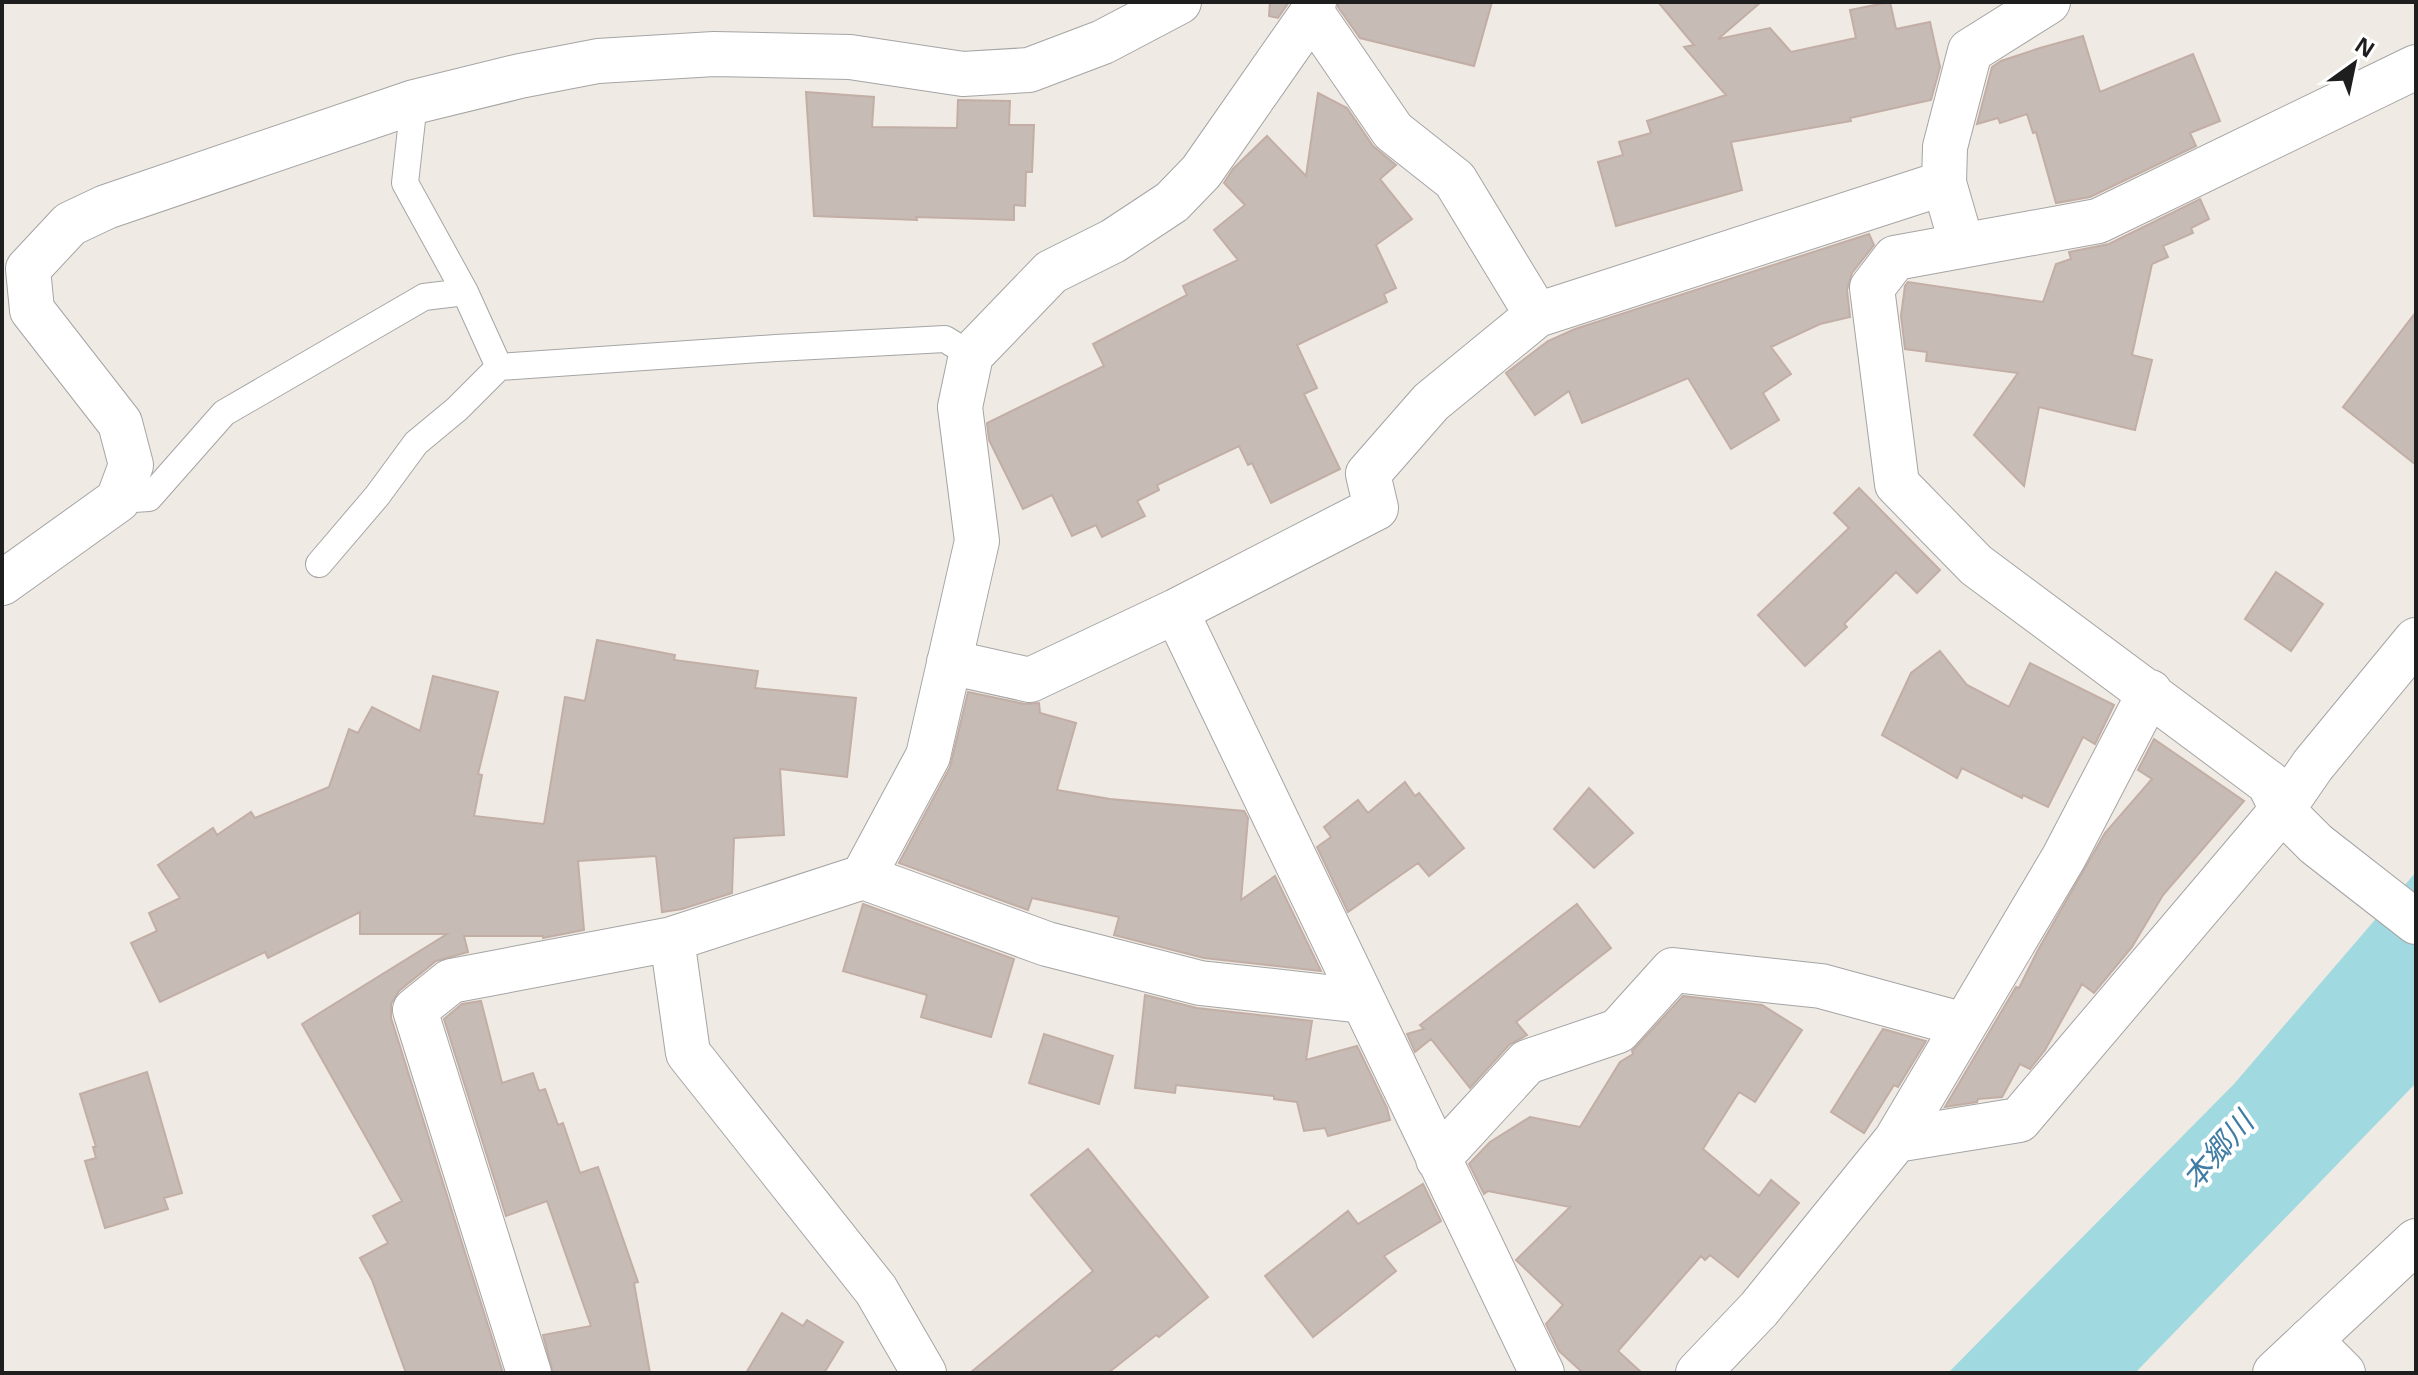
<svg xmlns="http://www.w3.org/2000/svg" width="2418" height="1375" viewBox="0 0 2418 1375" font-family="'Noto Sans','Noto Sans JP',sans-serif">
<style>
.water{fill:#a1d9e0}
.building{fill:#c7bbb6;stroke:#c2aea5;stroke-width:2}
.lines{fill:none;stroke-linecap:round;stroke-linejoin:round}
.service-casing{stroke:#a5a5a5;stroke-width:28}
.minor-casing{stroke:#a5a5a5;stroke-width:46}
.tertiary-casing{stroke:#a5a5a5;stroke-width:46}
.service{stroke:#fff;stroke-width:26}
.minor{stroke:#fff;stroke-width:44}
.tertiary{stroke:#fff;stroke-width:44}
.labels{text-anchor:middle;dominant-baseline:central;stroke-width:8;stroke-linejoin:round;paint-order:stroke}
.water-label{font-size:30px;font-style:italic;fill:#407ca3;stroke:#fff}
</style>
<rect width="100%" height="100%" fill="#efeae3"/>
<path class="water" d="M2416,872V1083L2135,1373H1948L2234,1084Z"/>
<path class="building" d="M1270,2H1289L1278,18L1269,16Z
M1338,2H1492L1474,66L1360,38L1338,7Z
M1658,2H1761L1718,39L1770,28L1791,52L1856,38L1850,10L1890,2L1896,29L1930,22L1940,67L1931,100L1850,118L1851,121L1731,142L1742,190L1616,226L1598,162L1623,155L1619,142L1651,133L1647,121L1726,95L1684,47L1694,45Z
M2083,36L2100,92L2193,54L2220,121L2190,133L2196,146L2090,197L2056,203L2036,132L2033,133L2027,114L2000,123L1998,118L1977,124L1992,67L2001,61L2040,48Z
M806,92L874,97L872,127L957,128L958,100L1010,101L1009,125H1034L1032,172H1026L1025,206L1014,205V220L916,217L917,220L814,216Z
M1318,93L1347,108L1373,146L1396,165L1380,179L1412,219L1376,245L1396,288L1384,294L1387,302L1297,345L1317,388L1304,394L1340,469L1271,503L1252,463L1248,465L1239,446L1157,485L1159,490L1137,501L1145,516L1102,537L1096,525L1072,536L1052,495L1023,509L989,440L987,423L1104,366L1093,344L1187,295L1183,286L1238,260L1214,230L1245,205L1224,183L1233,169L1267,136L1306,176Z
M2200,199L2209,219L2191,228L2193,233L2163,246L2168,257L2152,264L2132,355L2152,360L2135,430L2039,407L2024,486L1974,435L2018,373L1926,361L1927,352L1905,349L1901,316L1905,286L1908,282L2043,302L2056,264L2071,259L2069,252L2109,244Z
M1869,234L1874,245L1852,273L1847,290L1850,317L1820,324L1771,347L1791,374L1763,393L1779,420L1731,449L1688,378L1582,423L1569,391L1535,415L1506,373L1548,341L1575,329Z
M2416,312V465L2343,407Z
M1859,488L1940,570L1917,593L1896,572L1844,624L1847,627L1805,666L1758,615L1849,528L1834,513Z
M2276,572L2323,604L2291,651L2245,619Z
M597,640L675,655L674,660L758,671L755,688L856,698L847,777L780,769L784,835L734,838L732,893L682,909L662,912L656,856L578,861L584,930L543,938V936H464L468,952L436,961L399,991L391,1004V1018L503,1373H406L372,1280L360,1258L388,1243L373,1216L402,1201L302,1024L447,934H360V912L268,958L265,952L160,1002L131,943L157,931L149,913L180,898L158,865L213,828L217,835L251,812L255,818L329,787L349,729L358,733L372,707L420,731L433,676L498,692L478,774L482,775L474,816L544,824L565,697L585,701Z
M1940,651L1967,685L2009,707L2030,663L2114,705L2095,744L2083,737L2048,807L2023,795L2022,798L1962,768L1957,778L1882,735L1911,673Z
M968,692L1025,704L1039,703L1040,713L1076,723L1057,790L1110,799L1244,811L1248,818L1241,900L1275,876L1321,971L1204,958L1114,935L1119,917L1032,898L1028,910L899,863L950,767Z
M2154,739L2244,801L2163,895L2132,947L2094,993L2082,984L2045,1050L2030,1069L2020,1064L2002,1097L1978,1099L1977,1102L1945,1107L2016,987L2019,988L2038,950L2105,833L2152,779L2138,770Z
M1405,782L1415,796L1419,793L1464,848L1429,876L1418,863L1348,912L1317,847L1331,837L1324,827L1358,800L1368,813Z
M1589,788L1633,833L1594,868L1554,829Z
M863,904L1014,959L991,1037L921,1017L927,995L843,971Z
M1577,904L1611,948L1516,1022L1527,1035L1509,1045L1470,1088L1431,1039L1415,1052L1407,1034L1424,1029L1420,1025Z
M1145,995L1197,1008L1312,1021L1306,1060L1357,1046L1387,1108L1390,1120L1328,1136L1325,1128L1304,1131L1297,1102L1274,1099V1096L1176,1085L1175,1093L1135,1088Z
M1683,996L1762,1005L1802,1030L1755,1102L1739,1092L1703,1149L1759,1196L1771,1180L1799,1203L1738,1277L1710,1255L1705,1260L1701,1256L1618,1351L1642,1373H1583L1559,1351L1546,1324L1563,1305L1516,1260L1570,1207L1488,1191L1484,1194L1469,1164L1490,1142L1530,1117L1580,1127L1620,1062L1633,1054L1632,1051Z
M481,1001L502,1083L533,1073L539,1091L545,1089L558,1125L563,1123L580,1173L598,1167L638,1282L634,1283L650,1373H553L543,1335L591,1326L547,1201L506,1216L444,1019L462,1004Z
M1883,1029L1926,1041L1898,1087L1894,1085L1864,1133L1831,1112Z
M1044,1034L1113,1056L1099,1104L1029,1083Z
M147,1072L182,1193L164,1198L168,1209L105,1228L85,1161L96,1158L93,1147H96L80,1094Z
M1088,1149L1208,1297L1159,1337L1156,1335L1108,1373H970L1093,1271L1031,1195Z
M1423,1184L1441,1221L1384,1256L1396,1271L1313,1337L1265,1276L1348,1211L1358,1224Z
M782,1313L803,1326L807,1320L843,1342L824,1373H746Z"/>
<g class="lines">
<g class="service-casing">
<path id="service" d="M499,367L776,348L945,339L971,355
M118,500L149,498L224,413L424,297L465,292
M319,564L377,496L416,443L457,409L499,367L465,292L405,183L414,102"/>
</g>
<g class="minor-casing">
<path id="minor" d="M1314,2L1312,13L1393,131L1455,180L1537,315
M2416,67L2098,221L1895,258L1872,288L1897,484L1976,565L2269,783L2282,810L2316,844L2416,922
M1962,245L1944,183L1945,147L1970,51L2048,2
M2,583L118,500L131,465L120,423L32,310L28,269L70,224L106,207L414,102L520,76L598,61L714,54L850,57L963,74L1029,70L1103,42L1179,2
M1176,611L1542,1373
M949,662L1030,680L1176,611L1376,508L1368,474L1431,402L1537,315L1944,183
M863,877L1047,944L1200,983L1363,1001
M672,939L688,1053L876,1290L924,1373
M1896,1140L2019,1120L2282,810L2313,765L2416,640
M1438,1159L1527,1062L1618,1031L1673,970L1821,986L1964,1025
M2310,1340L2343,1373
M529,1373L415,1010L451,981L672,939L863,877L928,756L977,541L960,407L971,355L1051,272L1113,241L1172,202L1201,172L1312,13
M1698,1373L1759,1309L1896,1140L2064,857L2150,692"/>
</g>
<g class="tertiary-casing">
<path id="tertiary" d="M2275,1373L2416,1241"/>
</g>
<use href="#service" class="service"/>
<use href="#minor" class="minor"/>
<use href="#tertiary" class="tertiary"/>
</g>
<g class="labels">
<g class="water-label">
<text transform="translate(2217 1150) rotate(-49)">本郷川</text>
</g>
</g>
<rect width="2418" height="1375" fill="none" stroke="#1e1e1e" stroke-width="8"/>
<g transform="translate(2354 64) rotate(33)" stroke="#ffffff" stroke-width="6" paint-order="stroke">
<path d="M0-6L14 30L0 20L-14 30Z" fill="#1e1e1e"/>
<text y="-12" font-size="22" font-weight="bold" text-anchor="middle" fill="#1e1e1e">N</text>
</g>
</svg>
